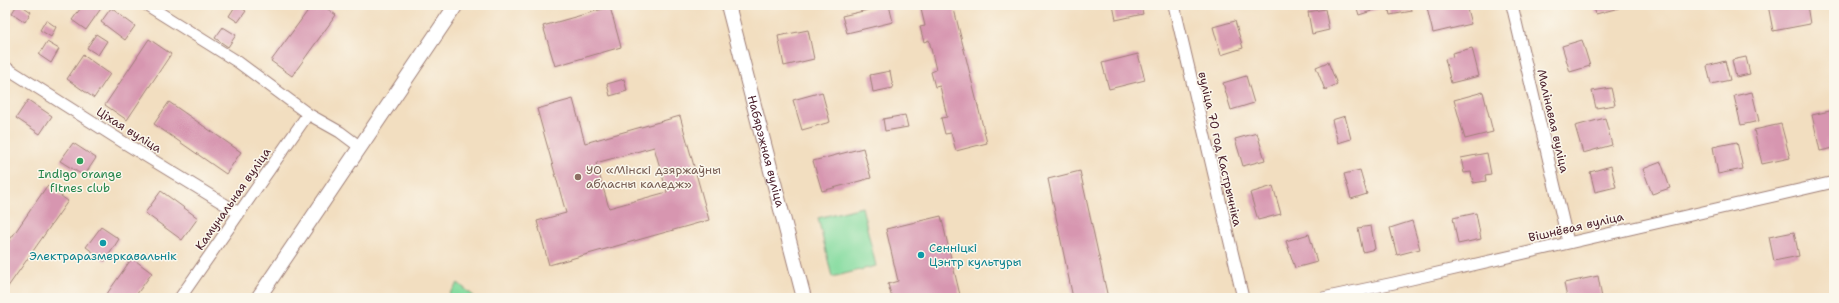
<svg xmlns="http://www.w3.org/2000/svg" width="1839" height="303" viewBox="0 0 1839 303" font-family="'Shantell Sans',sans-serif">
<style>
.green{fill:#84db9f;stroke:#677d65}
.building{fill:#d796b0;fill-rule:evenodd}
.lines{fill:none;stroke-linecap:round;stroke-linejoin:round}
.minor-casing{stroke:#9e7e76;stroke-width:13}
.tertiary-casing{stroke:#9e7e76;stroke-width:16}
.minor{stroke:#fff;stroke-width:11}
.tertiary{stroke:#fff;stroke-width:14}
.leisure-dot{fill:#2e9e5b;stroke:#fbf7ec;stroke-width:1.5}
.education-dot{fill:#8d6e63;stroke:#fbf7ec;stroke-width:1.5}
.culture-dot{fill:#0f9aa8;stroke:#fbf7ec;stroke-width:1.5}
.labels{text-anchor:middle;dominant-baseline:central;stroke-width:3;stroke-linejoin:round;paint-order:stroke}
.street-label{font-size:12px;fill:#4a1f2b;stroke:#fbf7ec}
.education-label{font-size:12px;fill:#785e54;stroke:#fbf7ec;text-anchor:start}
.leisure-label{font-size:12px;fill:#27864d;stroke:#fbf7ec}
.culture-label{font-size:12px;fill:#0d838f;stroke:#fbf7ec;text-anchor:start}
</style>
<rect width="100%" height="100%" fill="#fbf7ec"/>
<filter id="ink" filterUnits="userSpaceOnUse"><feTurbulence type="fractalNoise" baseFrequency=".025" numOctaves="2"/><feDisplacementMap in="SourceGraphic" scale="8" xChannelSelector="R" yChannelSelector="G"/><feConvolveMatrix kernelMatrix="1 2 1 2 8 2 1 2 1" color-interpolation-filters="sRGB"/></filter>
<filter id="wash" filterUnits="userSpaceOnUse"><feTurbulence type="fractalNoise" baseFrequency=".012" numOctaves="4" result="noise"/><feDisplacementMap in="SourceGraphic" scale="16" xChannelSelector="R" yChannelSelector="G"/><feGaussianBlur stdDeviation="0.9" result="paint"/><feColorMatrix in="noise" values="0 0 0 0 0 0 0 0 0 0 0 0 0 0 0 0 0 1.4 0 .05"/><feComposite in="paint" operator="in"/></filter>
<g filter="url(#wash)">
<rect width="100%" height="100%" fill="#f2dec0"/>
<path class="green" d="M862,207L876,266L832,277L818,218Z
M458,283L476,298H446Z"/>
<g id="blocks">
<path class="building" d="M17,5H21L31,12L25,22L12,13Z
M83,5H99L102,7L86,30L72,20Z
M236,5L246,11L238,22L229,16Z
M312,5H322L336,15L292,76L271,61Z
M889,5L893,22L847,33L842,16Z
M920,5H953L987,143L956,151L951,133L945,134L941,118L947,117L940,86L935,87L931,72L936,70L929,40L924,42L920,27L925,26Z
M1113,5H1141L1143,14L1116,20Z
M1356,5H1381V8L1359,15Z
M1388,5H1411L1412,11L1390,15Z
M1441,5H1466L1471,24L1433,33L1427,8Z
M1593,5H1618L1619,8L1596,14Z
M1768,5H1807L1810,24L1773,31Z
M610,7L621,47L555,66L543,26Z
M111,8L135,26L125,40L101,22Z
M1325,9L1329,30L1312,34L1308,12Z
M46,20L56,27L51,37L40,30Z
M1235,21L1243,48L1221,55L1213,27Z
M223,27L236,35L228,47L215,38Z
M808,30L814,59L784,66L778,36Z
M96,34L107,41L98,55L87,48Z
M149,39L171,54L127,120L105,105Z
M1582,40L1590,66L1570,72L1562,46Z
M47,42L59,49L51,63L39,55Z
M1472,48L1479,76L1451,83L1445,59L1453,57L1452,53Z
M1138,54L1145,80L1109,89L1102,63Z
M83,55L110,74L94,98L67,79Z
M1746,57L1750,74L1736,77L1732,60Z
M1725,61L1730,80L1711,84L1707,66Z
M1328,62L1337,84L1325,90L1316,67Z
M890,71L893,88L873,92L870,75Z
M1246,76L1254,103L1231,110L1223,83Z
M624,79L627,91L610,96L607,84Z
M1611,88L1615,105L1596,108L1592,91Z
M822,92L830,122L802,130L793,100Z
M1483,92L1493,132L1465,139L1454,100Z
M1752,92L1759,121L1741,125L1734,96Z
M573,99L585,143L680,116L709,220L549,265L537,221L566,213L537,109ZM654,147L667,192L609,208L596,163Z
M28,100L52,116L40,134L16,118Z
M169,102L241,152L226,174L154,124Z
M1834,110V148L1820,151L1812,115Z
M905,115L908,127L885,131L883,119Z
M1345,116L1351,139L1338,143L1332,120Z
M1605,118L1612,145L1583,153L1575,126Z
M1781,124L1790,158L1762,164L1754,130Z
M1257,133L1265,160L1243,166L1235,139Z
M1737,142L1743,169L1718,174L1713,147Z
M73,143L96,158L84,176L60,161Z
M863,148L871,178L822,191L813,161Z
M1487,153L1491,174L1485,175L1486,181L1473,183L1471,172L1464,173L1461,158Z
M1661,162L1670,188L1652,194L1643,169Z
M1611,166L1616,187L1595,192L1590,172Z
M1360,170L1367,194L1351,199L1344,174Z
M1080,171L1108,298H1073L1048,179Z
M47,186L68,201L5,291V247Z
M1273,186L1281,214L1258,220L1250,193Z
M161,191L198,218L182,240L145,213Z
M1476,213L1481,239L1458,244L1453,218Z
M941,216L960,295L947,298H892L888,284L898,281L886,229Z
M1412,221L1420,249L1397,255L1390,228Z
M1371,226L1375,249L1363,252L1358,228Z
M101,227L119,239L105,261L86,247Z
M1794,232L1799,256L1774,261L1769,237Z
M1309,234L1317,262L1295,268L1286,241Z
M132,258L152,273L134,298H104Z
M1598,276L1602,298H1567L1564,283Z"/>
</g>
</g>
<g filter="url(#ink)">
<use href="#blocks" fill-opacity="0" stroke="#9e7e76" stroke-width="1"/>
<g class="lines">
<g class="minor-casing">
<path id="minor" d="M147,5L238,62L308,114L340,132L360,147
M1174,5L1243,298
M1512,5L1568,242
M5,67L123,142L239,213
M180,298L308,114
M1323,298L1394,283L1834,182"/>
</g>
<g class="tertiary-casing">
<g id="tertiary">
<path id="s1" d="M728,5L804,298"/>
<path d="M258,298L456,5"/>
</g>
</g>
<use href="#minor" class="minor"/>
<use href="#tertiary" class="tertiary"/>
</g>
</g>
<circle class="leisure-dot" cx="80" cy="161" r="4"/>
<circle class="education-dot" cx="578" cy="177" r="4"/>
<g class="culture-dot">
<circle cx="103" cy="243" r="4"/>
<circle cx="921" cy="255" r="4"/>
</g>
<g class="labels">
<g class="street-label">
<text transform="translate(1553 121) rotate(77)">Малінавая вуліца</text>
<text transform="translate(129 130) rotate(32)">Ціхая вуліца</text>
<text transform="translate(1220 149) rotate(77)">вуліца 70 год Кастрычніка</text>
<text stroke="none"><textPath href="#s1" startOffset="151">Набярэжная вуліца</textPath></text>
<text transform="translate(233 199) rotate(-55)">Камунальная вуліца</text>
<text transform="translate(1576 227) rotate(-13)">Вішнёвая вуліца</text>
</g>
<g class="education-label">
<text x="586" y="170">УО «Мінскі дзяржаўны<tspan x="586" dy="14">абласны каледж»</tspan></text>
</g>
<g class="leisure-label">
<text x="80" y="174">Indigo orange<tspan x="80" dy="14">fitnes club</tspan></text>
</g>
<g class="culture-label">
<text x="929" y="248">Сенніцкі<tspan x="929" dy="14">Цэнтр культуры</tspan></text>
<text x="103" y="256" text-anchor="middle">Электраразмеркавальнік</text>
</g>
</g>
<rect width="1839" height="303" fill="none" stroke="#fbf7ec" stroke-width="20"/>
</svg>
